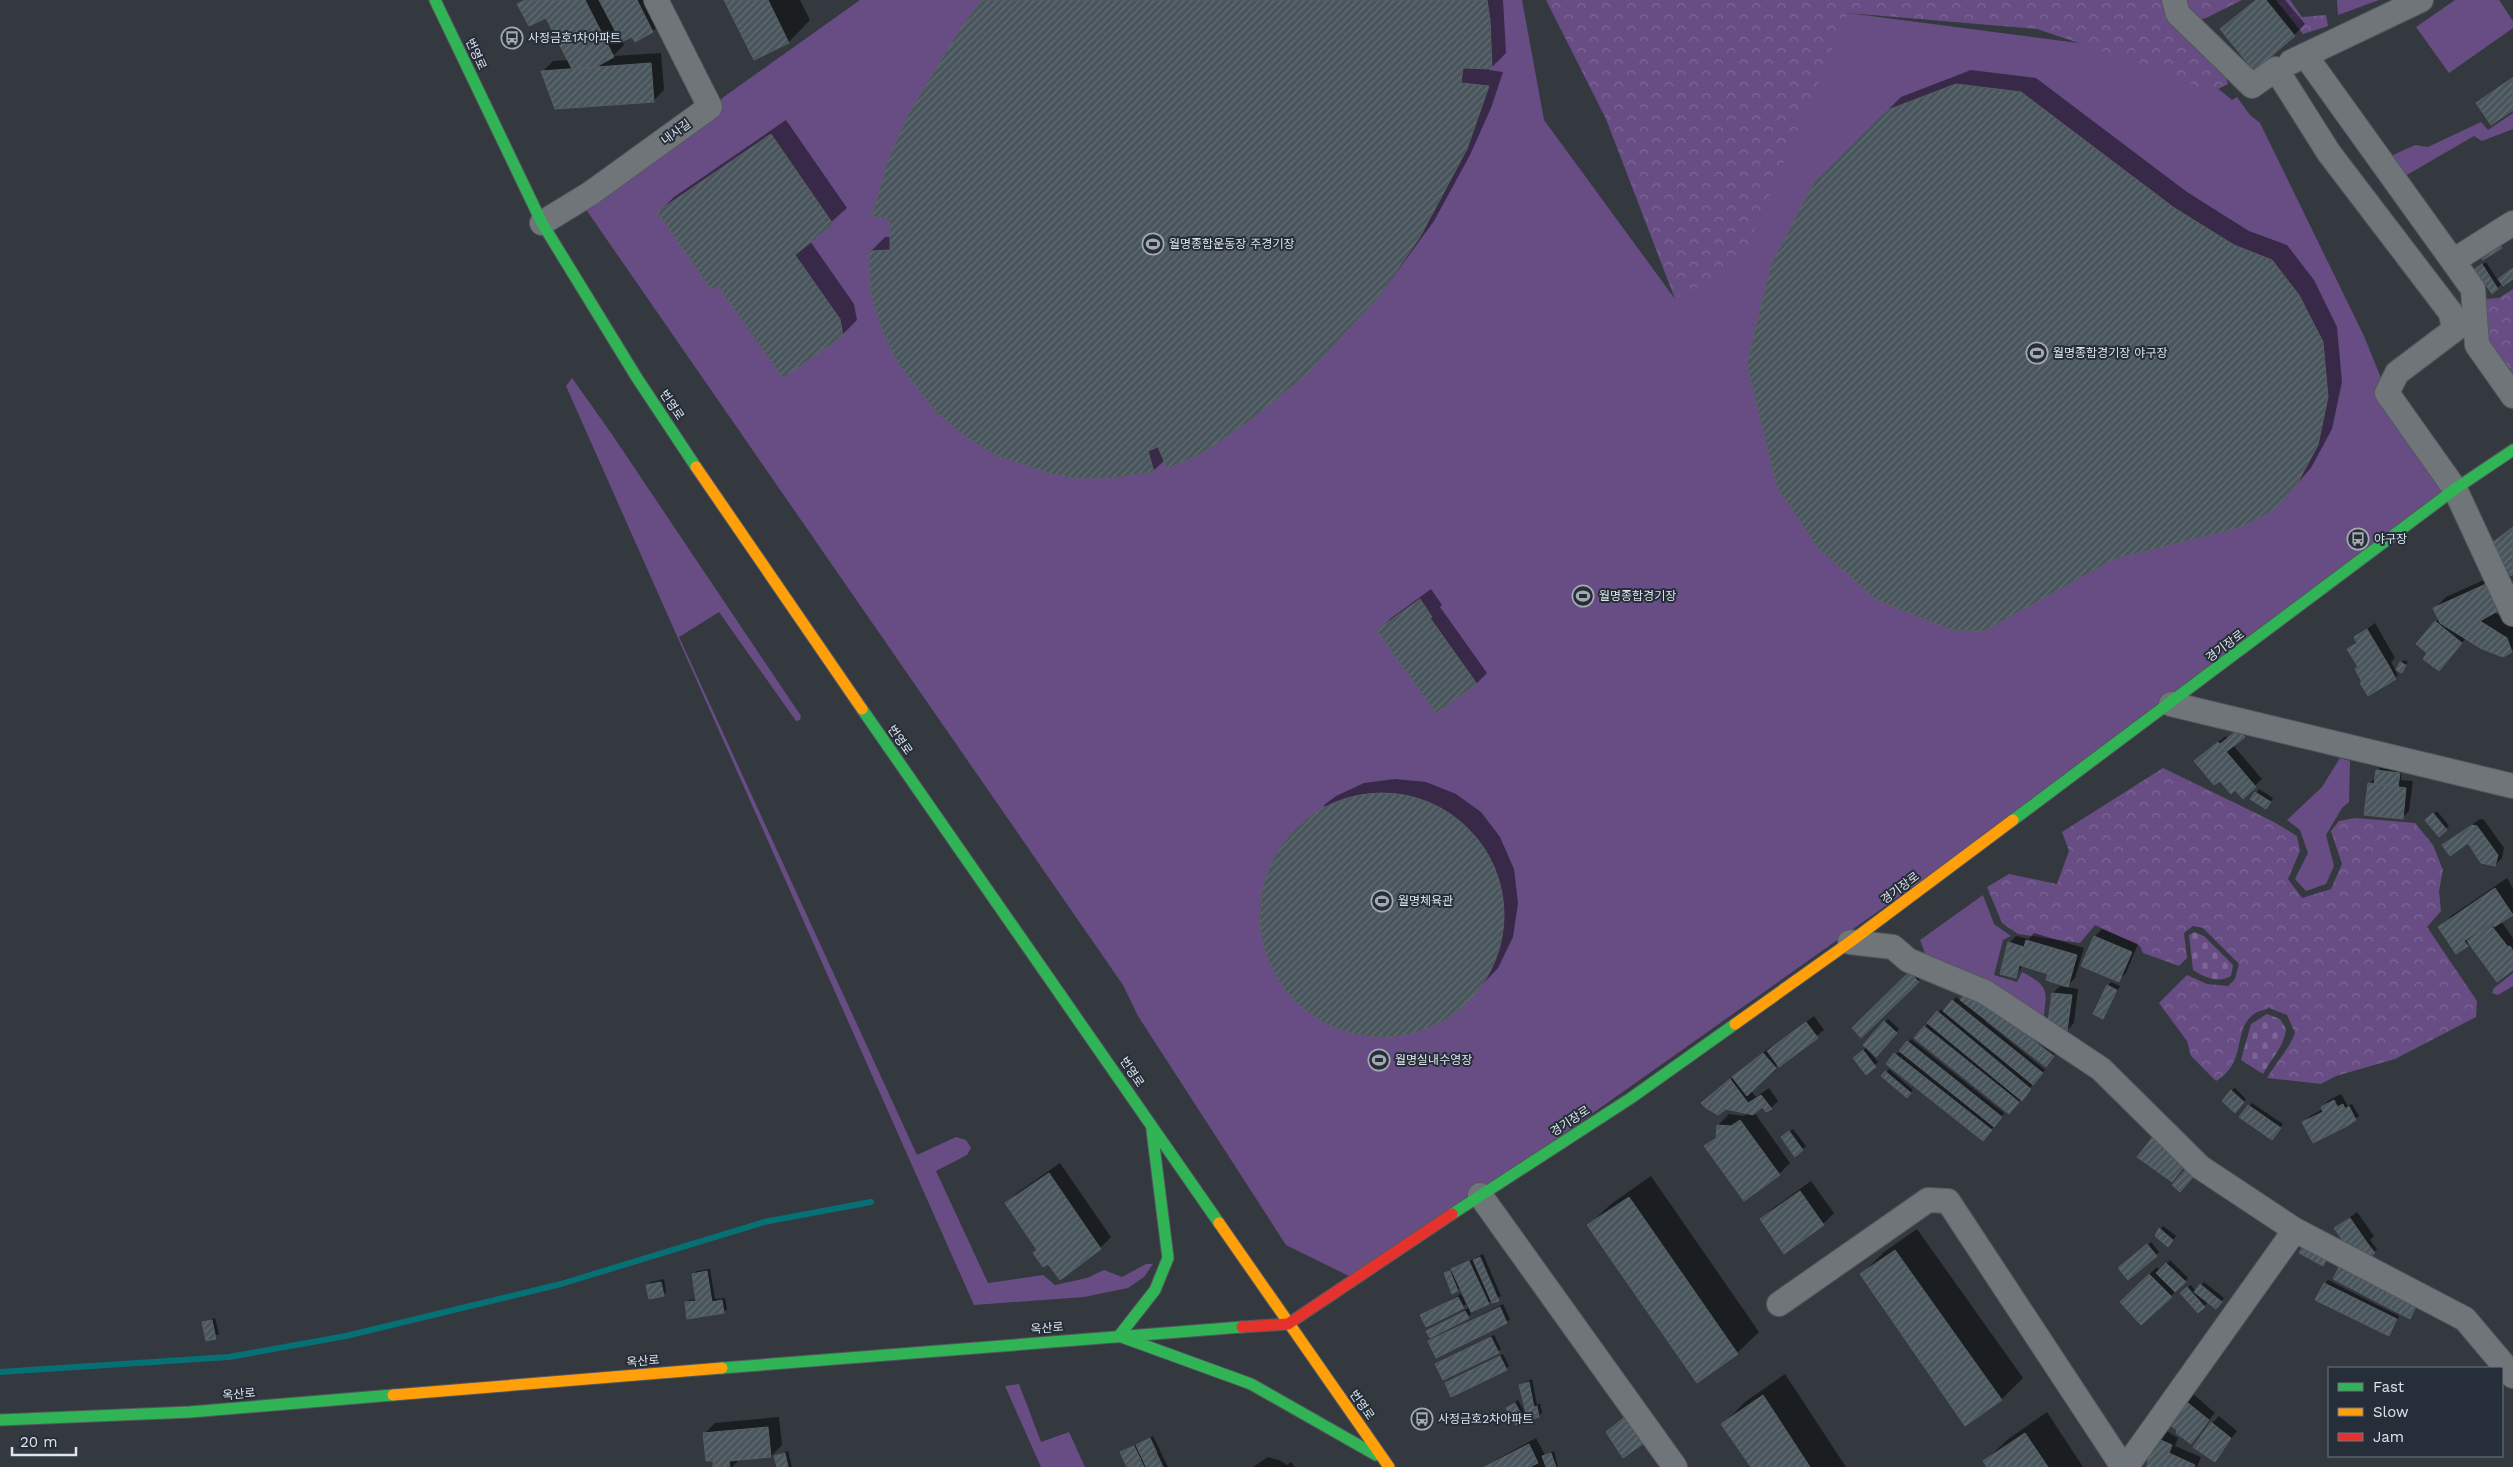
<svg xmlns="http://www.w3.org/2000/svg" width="2513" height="1467" viewBox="0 0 2513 1467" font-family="'Work Sans','Noto Sans KR',sans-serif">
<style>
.green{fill:#684d85}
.forest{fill:url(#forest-crowns)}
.cemetery{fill:url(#cemetery-stones)}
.shadow{fill:#0007}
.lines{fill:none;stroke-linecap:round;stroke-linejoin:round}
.stream{stroke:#067175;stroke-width:6}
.building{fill:url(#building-hatch);stroke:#585e62}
.street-casing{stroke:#53585d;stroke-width:26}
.fast-casing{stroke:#53585d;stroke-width:13}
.slow-casing{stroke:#53585d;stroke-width:13}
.jam-casing{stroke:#53585d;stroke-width:13}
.street{stroke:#70757a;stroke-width:24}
.fast{stroke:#30b455;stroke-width:11}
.slow{stroke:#ff9f0a;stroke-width:11}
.jam{stroke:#e5322d;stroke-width:11}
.labels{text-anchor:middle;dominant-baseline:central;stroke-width:4;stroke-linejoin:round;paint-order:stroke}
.poi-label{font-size:12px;fill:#dfe5ec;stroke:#252e39;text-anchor:start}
.street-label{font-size:12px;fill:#dfe5ec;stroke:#252e39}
</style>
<defs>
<pattern id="forest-crowns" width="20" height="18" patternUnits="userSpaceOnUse" patternTransform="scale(1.25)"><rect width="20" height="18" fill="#684d85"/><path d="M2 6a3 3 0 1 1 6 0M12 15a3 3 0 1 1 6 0" fill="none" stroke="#7d6696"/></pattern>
<pattern id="cemetery-stones" width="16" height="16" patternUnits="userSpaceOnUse" patternTransform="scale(1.25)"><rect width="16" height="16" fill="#684d85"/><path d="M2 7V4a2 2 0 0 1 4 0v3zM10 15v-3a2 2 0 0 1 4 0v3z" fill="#7d6696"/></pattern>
<pattern id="building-hatch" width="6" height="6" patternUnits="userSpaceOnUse" patternTransform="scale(1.25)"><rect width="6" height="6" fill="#49555c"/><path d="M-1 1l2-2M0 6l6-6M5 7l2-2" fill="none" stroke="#636d74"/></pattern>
</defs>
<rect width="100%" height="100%" fill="#34393f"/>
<path class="green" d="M860,0H1522L1544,120L1675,299L1848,13L2178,56L2232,100L2237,97L2250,115L2260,123L2364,336L2387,393L2455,489L2171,704L1357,1280L1286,1245L1138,1016L1123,985L585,208L725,96Z
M2337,0H2379L2338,15Z
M2455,0H2499L2513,21V28L2449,73L2416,27Z
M2513,113V129L2482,141L2474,136L2405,176L2391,156L2415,145L2428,147L2481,122L2488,130Z
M572,378L611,433L801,716L800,720L796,721L719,612L679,637L917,1155L956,1137L966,1140L971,1148L967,1155L936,1171L988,1283L1043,1275L1055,1285L1087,1278L1104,1270L1122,1277L1146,1264H1153L1144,1277L1128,1288L1084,1297L974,1305L566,386Z
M2340,758L2350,761L2349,802L2342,808L2326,835L2334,866L2326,884L2306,891L2295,879L2308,853L2300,830L2287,820L2322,787Z
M1983,895L1994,924L2011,936L2003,940L1994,975L2017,982L2022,972C2052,987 2046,993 2043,1023L1927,959L1920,940Z
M2513,973V986L2498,995L2492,993L2494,988Z
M1019,1384L1041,1442L1069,1432L1085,1467H1041L1005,1386Z"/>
<path class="forest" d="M1546,0H2242L2206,18L2179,24L2221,65L2228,84L2210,93L2171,74L2037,29L1848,13L1740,263L1675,299L1606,119Z
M2276,0H2290L2302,17L2326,15L2328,26L2303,34Z
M2513,289V379L2484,338L2486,299L2499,298Z
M2163,768L2274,822L2297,836L2300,851L2288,879L2302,898L2331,889L2342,864L2331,831L2339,821L2355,818L2415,823L2433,845L2443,870L2439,891L2441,911L2427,927L2477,1001L2476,1017L2395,1059L2336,1076L2321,1084L2267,1078C2276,1062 2288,1051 2295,1033L2287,1015L2269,1008C2265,1010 2258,1011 2254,1014C2232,1029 2248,1062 2216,1081L2191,1056L2187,1041L2159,1003L2187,975L2207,984L2228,986L2235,979L2239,964L2203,928L2193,926L2184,933L2187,958L2179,966L2143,953L2140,946L2095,925L2080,943L2018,934L2002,923L1987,887L2009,874L2057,884L2069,851L2062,832Z"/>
<path class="cemetery" d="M2194,932L2204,936L2233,965L2231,976C2218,984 2204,977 2193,970L2189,935Z
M2267,1014L2280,1019L2286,1029C2284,1047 2272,1057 2263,1074L2241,1060L2251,1024Z"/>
<path class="shadow" d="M523,0H653L664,20L653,31L635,40L632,35L622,40L624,45L613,56L661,53L664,90L653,101L542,72L553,61L568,60L546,16L519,4Z
M725,0H800L810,20L789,42L754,59Z
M984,0H1503L1506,53L1489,70L1503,72L1491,108L1470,155L1434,221L1380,295L1321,357L1165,460L1153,471L950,423L923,395L892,349L871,251L885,237H892Z
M2255,0H2285L2305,24L2294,35L2222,29Z
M1971,70L2036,78L2187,192L2249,231L2287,245L2314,280L2337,327L2342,382L2332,429L2311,468L2288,494L1815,183L1901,97Z
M2513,76V109L2477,104L2484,97Z
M786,120L847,208L810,241L854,304L857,320L842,335L718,284L659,212L674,197Z
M2486,262L2501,285L2497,288L2480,266Z
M2497,574L2508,599L2494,612L2513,624V649L2511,651L2466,638L2439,670L2429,653L2418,644L2439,618L2435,608L2446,597Z
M1431,589L1442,605L1440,607L1487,673L1476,684L1379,630L1390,619Z
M2375,623L2395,658L2391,662L2398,675L2395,678L2363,681L2359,666L2349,649L2358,641L2355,638Z
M2404,660L2408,662L2402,671L2401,663Z
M2243,727L2248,733L2233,745L2262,779L2243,797L2203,754L2226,736L2228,739Z
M2380,767L2402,770L2401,780L2413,781L2409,811L2402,818L2369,784L2376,777Z
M1395,779L1426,782L1456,794L1481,812L1500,837L1514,869L1518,903L1513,937L1498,968L1459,1009L1430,1027L1397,1036L1363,1035L1330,1025L1301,1006L1279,979L1266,948L1261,916L1265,885L1277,856L1295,831L1325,807L1324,805L1311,815L1336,796L1364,783Z
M2259,789L2273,798L2269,805L2252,799Z
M2437,811L2449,826L2439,835L2427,820Z
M2480,819L2484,820L2504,848L2502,858L2495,865L2468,842L2444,845Z
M2507,878L2513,888V913L2501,921L2513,938V968L2469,942L2467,945L2440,927L2451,916Z
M2102,929L2138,944L2126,973L2119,980L2083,965L2095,936Z
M2034,933L2084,948L2075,978L2068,985L2050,973L2023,965L2015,977L2009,943L2016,936L2029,939Z
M1913,970L1921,978L1861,1036Z
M2111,982L2120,986L2103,1018L2108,985Z
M2060,986L2078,989L2074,1023L2067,1030L2049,1028L2053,993Z
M1969,991L2056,1053L2049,1062L1987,1019L1985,1021L2045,1070L2012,1110L1925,1027L1941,1009L1944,1012L1956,997L1961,1001Z
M1814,1016L1824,1030L1778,1064L1751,1091L1756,1097L1769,1088L1778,1101L1771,1108L1762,1105L1754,1112L1790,1163L1779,1174L1744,1200L1705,1147L1717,1135L1718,1125L1729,1114L1744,1116L1748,1112L1703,1102L1770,1047L1772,1048Z
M1888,1019L1899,1029L1876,1055L1869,1051L1878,1062L1866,1073L1858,1055L1867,1047L1864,1045Z
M1911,1039L2004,1113L1986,1137L1895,1054L1900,1052Z
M1889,1069L1913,1090L1907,1096L1883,1076Z
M2235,1088L2246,1099L2235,1111L2231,1091Z
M2341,1094L2348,1106L2352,1104L2359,1116L2355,1119L2303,1123L2310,1116L2323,1109L2322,1107L2329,1100Z
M2252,1103L2283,1124L2275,1135L2249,1106Z
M1793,1129L1806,1146L1795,1155L1786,1134Z
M1060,1163L1111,1237L1100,1248L1038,1249L1006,1204L1017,1193Z
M1651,1176L1759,1332L1737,1353L1589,1225L1611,1204Z
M1811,1181L1834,1213L1823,1224L1761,1219L1772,1209Z
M2357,1212L2374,1236L2370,1240L2377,1249L2374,1252L2336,1228Z
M2163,1226L2176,1236L2171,1242L2156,1236Z
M1917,1229L2023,1378L2002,1399L1966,1424L1862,1274L1884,1252Z
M2151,1242L2159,1252L2156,1255L2123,1265Z
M1483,1254L1501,1296L1470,1312L1471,1314L1468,1317L1427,1331L1470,1307L1461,1287L1458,1290L1445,1274Z
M2170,1260L2188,1278L2171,1296L2121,1302L2157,1267L2160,1271Z
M710,1269L715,1299L725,1298L727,1309L723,1312L686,1303L689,1300L697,1299L693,1274L697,1271Z
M664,1279L666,1292L663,1295L647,1285L651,1282Z
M2328,1280L2399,1316L2392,1331L2389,1334L2325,1284Z
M2204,1282L2224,1298L2219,1304L2202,1298L2207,1303L2199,1311L2182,1293L2191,1285L2196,1291Z
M1461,1294L1466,1304L1463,1307L1422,1315Z
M1503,1304L1510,1319L1507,1322L1437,1356L1430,1342L1433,1339Z
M215,1318L219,1334L207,1339L203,1323Z
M1494,1335L1501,1349L1498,1352L1436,1365Z
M1503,1354L1509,1366L1506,1369L1446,1383Z
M1785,1374L1846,1467H1753L1723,1424L1745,1402Z
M1532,1379L1537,1405L1540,1403L1542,1413L1538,1416L1520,1385Z
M2191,1392L2215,1413L2191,1442L2168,1422Z
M1518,1400L1526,1415L1523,1418L1508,1408Z
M2047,1412L2083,1467H1989L1985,1461L2007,1440Z
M2219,1416L2237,1431L2214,1460L2212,1423Z
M779,1417L782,1445L771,1456L740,1459L732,1467H714L704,1434L715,1423Z
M2165,1430L2178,1438L2175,1446L2201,1457L2197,1467H2148L2150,1452Z
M1153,1436L1168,1467H1130L1135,1462L1122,1453Z
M1536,1438L1545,1455L1554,1451L1558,1467H1483Z
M788,1451L792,1467H778L776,1456Z
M1268,1457L1281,1461L1287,1465L1291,1462L1295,1467H1253Z"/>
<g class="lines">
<path class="stream" d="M0,1372L229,1357L346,1336L561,1284L764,1222L871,1202"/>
</g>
<path class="building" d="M525,0H585L614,57L594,68L572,69L546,18L529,26L517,4Z
M599,0H637L653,32L635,42L632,37L621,42Z
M724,0H768L789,43L754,60Z
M982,0H1487L1490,20L1492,69L1463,68L1461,83L1489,86L1467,149L1420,237L1380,295L1307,374L1248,422L1197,456L1167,468L1158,447L1148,451L1154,472L1111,478H1074L1052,474L995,455L965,436L937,413L898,363L883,332L871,295L869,251L890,250V219L872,216L887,163L908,115L960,29Z
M2256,0H2266L2295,36L2254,71L2220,29Z
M651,63L654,102L555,109L541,71Z
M2513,77V110L2491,125L2476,103Z
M1956,84L2021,92L2173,207L2234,245L2272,260L2299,295L2323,342L2328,397L2318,445L2297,484L2274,510L2241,527L2114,559L1984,631L1952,630L1877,600L1818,548L1777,487L1747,364L1771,265L1814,182L1885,111Z
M771,134L833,224L795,255L840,319L843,336L783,378L718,286L712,290L657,212Z
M2496,241L2502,248L2483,260L2478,252Z
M2482,264L2498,289L2492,294L2475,269Z
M2513,268V279L2503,286L2498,279Z
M2513,527V574L2511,576L2488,546Z
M2486,584L2498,611L2480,621L2507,638L2512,652L2503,657L2480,648L2440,623L2433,608Z
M1420,599L1432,617L1430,618L1477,684L1436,713L1377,630Z
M2435,621L2462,643L2439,671L2423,659L2427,653L2416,644Z
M2367,629L2389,666L2362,682L2355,669L2358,667L2347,649L2357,643L2354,637Z
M2400,662L2406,665L2402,673L2396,670Z
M2389,666L2396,679L2368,696L2360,683Z
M2239,729L2245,737L2226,752L2220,744Z
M2218,742L2256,787L2243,799L2235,790L2231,794L2220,781L2214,785L2194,761Z
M2376,770L2400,773L2398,787L2374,784Z
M2368,783L2406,788L2403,819L2364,815Z
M2255,792L2271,802L2266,809L2250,799Z
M1260 915a122 122 0 1 1 244 0a122 122 0 1 1-244 0Z
M2433,813L2447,830L2439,837L2425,820Z
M2472,825L2477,826L2498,855L2495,866L2481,863L2468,843L2450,856L2442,845Z
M2495,888L2513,915L2494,927L2491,923L2464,941L2468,946L2456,954L2438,927Z
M2490,924L2508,947L2510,946L2513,951V970L2497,982L2467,941Z
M2094,936L2132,952L2119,982L2081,966Z
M2026,940L2077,955L2068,987L2046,980L2048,974L2019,965Z
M2008,942L2024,947L2016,978L2000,974Z
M1909,972L1919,982L1861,1038L1852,1028Z
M2107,985L2117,990L2103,1019L2093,1014Z
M1968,990L2054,1056L2046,1067L1960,1000Z
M2052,993L2072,995L2067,1031L2047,1029Z
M1952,1000L2043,1073L2033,1085L1943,1011Z
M1937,1011L2031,1089L2022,1101L1927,1023Z
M1884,1021L1897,1033L1876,1057L1863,1045Z
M1806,1022L1818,1038L1779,1067L1767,1051Z
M1924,1026L2019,1102L2009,1114L1914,1038Z
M1907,1041L2002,1117L1994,1127L1899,1051Z
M1863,1050L1876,1067L1866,1075L1853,1058Z
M1763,1053L1776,1068L1747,1096L1732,1077Z
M1894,1053L1992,1130L1983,1141L1886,1064Z
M1885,1071L1911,1093L1907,1098L1881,1076Z
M1730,1079L1748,1103L1761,1095L1772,1109L1766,1112L1762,1107L1753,1115L1726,1109L1718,1115L1706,1108L1701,1103Z
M2231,1090L2244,1102L2235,1113L2222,1101Z
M2334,1100L2347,1126L2313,1143L2302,1122L2323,1112L2321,1107Z
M2343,1104L2345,1109L2349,1106L2356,1120L2347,1126L2337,1107Z
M2248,1105L2281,1128L2272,1140L2239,1117Z
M1740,1120L1780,1175L1744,1201L1704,1146L1716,1138L1717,1125L1731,1126Z
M1789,1131L1803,1150L1795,1157L1781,1137Z
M2152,1138L2186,1164L2172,1182L2137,1157Z
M2186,1169L2193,1177L2180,1192L2172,1185Z
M1049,1173L1101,1249L1060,1280L1048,1264L1043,1267L1033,1253L1037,1250L1005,1203Z
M1800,1191L1824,1225L1784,1254L1760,1219Z
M1629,1197L1738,1354L1697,1383L1587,1225Z
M2350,1218L2368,1244L2353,1255L2334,1228Z
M2159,1228L2173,1240L2168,1247L2155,1236Z
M2305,1243L2328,1256L2323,1266L2299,1253Z
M2147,1244L2157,1256L2128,1280L2118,1268Z
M2368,1244L2375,1253L2366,1260L2353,1255Z
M1895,1250L2002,1400L1965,1426L1860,1274Z
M1480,1257L1499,1301L1492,1303L1473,1260Z
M1469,1261L1489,1304L1471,1312L1451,1269Z
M2166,1263L2186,1282L2175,1292L2156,1273Z
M2340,1265L2417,1304L2410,1319L2333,1279Z
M707,1271L712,1302L722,1300L724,1313L687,1319L685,1302L696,1301L692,1274Z
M1450,1271L1458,1291L1452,1294L1444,1273Z
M2149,1274L2172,1297L2141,1325L2120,1302Z
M661,1282L664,1296L649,1299L646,1285Z
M2324,1283L2397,1319L2389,1336L2315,1300Z
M2200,1284L2222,1302L2216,1309L2194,1292Z
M2187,1287L2205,1307L2198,1313L2180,1293Z
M1458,1297L1464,1308L1426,1327L1420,1315Z
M1500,1307L1507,1323L1436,1358L1428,1341Z
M1465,1311L1469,1318L1430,1338L1426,1331Z
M212,1320L216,1339L206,1341L202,1322Z
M1491,1337L1499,1353L1443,1380L1435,1364Z
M1500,1356L1507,1370L1451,1397L1445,1383Z
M1529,1382L1534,1407L1537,1406L1539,1417L1528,1420L1519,1385Z
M1763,1395L1810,1467H1751L1721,1424Z
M2183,1399L2209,1420L2191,1444L2176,1433L2177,1430L2167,1423Z
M1515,1403L1524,1419L1516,1425L1506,1408Z
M1625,1417L1644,1443L1623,1458L1606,1432Z
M2211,1422L2231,1438L2215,1462L2193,1447Z
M768,1427L771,1457L729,1461L730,1467H713V1461H706L703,1433Z
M2025,1433L2048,1467H1987L1983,1461Z
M1150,1438L1157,1453L1143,1460L1136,1445Z
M2156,1438L2172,1445L2169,1453L2195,1465L2194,1467H2147L2149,1451Z
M1529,1444L1538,1463L1530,1467H1484Z
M1134,1446L1141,1460L1127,1467L1120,1452Z
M785,1453L788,1467H777L774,1456Z
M1551,1453L1556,1467H1546L1542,1456Z
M1157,1454L1163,1467H1146L1143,1460Z
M1141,1461L1144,1467H1129Z"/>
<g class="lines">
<g class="street-casing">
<path id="street" d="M2174,0L2178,14L2252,86L2276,69L2329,153L2451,313L2454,330L2397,373L2387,393L2455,489L2513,614
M2305,55L2473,289L2477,345L2513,396
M2291,62L2421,0
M542,223L591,193L710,107L656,0
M2453,261L2513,223
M2171,704L2513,786
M1850,942L1893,947L1908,960L1985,992L2101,1069L2200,1167L2295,1230L2465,1319L2513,1376
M1480,1195L1675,1467
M1779,1304L1928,1200L1948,1201L2123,1467
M2126,1467L2295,1230"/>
</g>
<g class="fast-casing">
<path id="fast" d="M435,0L542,223L637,378L696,467
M862,709L1219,1223
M2013,820L2455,489L2513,450
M1152,1130L1168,1258L1155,1290L1119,1336L1251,1384L1376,1455
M1452,1214L1631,1098L1735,1024
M722,1368L1242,1327
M0,1420L190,1412L393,1395"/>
</g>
<g class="slow-casing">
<path id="slow" d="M696,467L862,709
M1735,1024L1850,942L2013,820
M1219,1223L1389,1467
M393,1395L722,1368"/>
</g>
<g class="jam-casing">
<path id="jam" d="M1242,1327L1288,1324L1452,1214"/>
</g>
<use href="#street" class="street"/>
<use href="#fast" class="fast"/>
<use href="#slow" class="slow"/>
<use href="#jam" class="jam"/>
</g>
<defs>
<g id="bus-ring" transform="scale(1.125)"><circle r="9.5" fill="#252e39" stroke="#a3a9af" stroke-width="1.5"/><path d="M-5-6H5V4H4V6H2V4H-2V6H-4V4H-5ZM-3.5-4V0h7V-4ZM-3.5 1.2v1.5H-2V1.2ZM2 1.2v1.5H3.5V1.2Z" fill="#a3a9af"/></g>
<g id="stadium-ring" transform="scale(1.125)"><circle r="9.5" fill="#252e39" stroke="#a3a9af" stroke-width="1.5"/><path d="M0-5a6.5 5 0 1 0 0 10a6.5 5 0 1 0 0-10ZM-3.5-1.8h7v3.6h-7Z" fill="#a3a9af"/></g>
</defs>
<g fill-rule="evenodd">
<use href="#bus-ring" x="512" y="38"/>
<use href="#stadium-ring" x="1153" y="244"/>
<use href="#stadium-ring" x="2037" y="353"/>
<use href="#bus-ring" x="2358" y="539"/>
<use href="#stadium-ring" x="1583" y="596"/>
<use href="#stadium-ring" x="1382" y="901"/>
<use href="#stadium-ring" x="1379" y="1060"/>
<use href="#bus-ring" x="1422" y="1419"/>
</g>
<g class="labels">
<g class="poi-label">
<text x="528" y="38">사정금호1차아파트</text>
<text x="1169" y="244">월명종합운동장 주경기장</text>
<text x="2053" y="353">월명종합경기장 야구장</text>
<text x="2374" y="539">야구장</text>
<text x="1599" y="596">월명종합경기장</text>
<text x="1398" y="901">월명체육관</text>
<text x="1395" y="1060">월명실내수영장</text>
<text x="1438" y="1419">사정금호2차아파트</text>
</g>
<g class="street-label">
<text transform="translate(476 54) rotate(65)">번영로</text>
<text transform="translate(676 132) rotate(-36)">내사길</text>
<text transform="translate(672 405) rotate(56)">번영로</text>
<text transform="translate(2225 646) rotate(-37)">경기장로</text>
<text transform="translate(900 740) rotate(55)">번영로</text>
<text transform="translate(1900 888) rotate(-37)">경기장로</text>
<text transform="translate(1132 1072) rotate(56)">번영로</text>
<text transform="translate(1570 1121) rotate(-33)">경기장로</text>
<text transform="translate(1047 1328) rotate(-4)">옥산로</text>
<text transform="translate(643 1361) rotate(-5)">옥산로</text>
<text transform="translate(239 1394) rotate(-5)">옥산로</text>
<text transform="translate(1362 1405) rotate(55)">번영로</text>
</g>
</g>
<rect x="2328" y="1367" width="175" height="90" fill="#252e39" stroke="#6f7781"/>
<rect x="2338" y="1383" width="25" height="8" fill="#30b455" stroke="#6f7781"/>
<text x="2373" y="1392" font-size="15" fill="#dfe5ec">Fast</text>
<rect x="2338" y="1408" width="25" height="8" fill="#ff9f0a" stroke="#6f7781"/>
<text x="2373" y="1417" font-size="15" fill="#dfe5ec">Slow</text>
<rect x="2338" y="1433" width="25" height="8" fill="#e5322d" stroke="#6f7781"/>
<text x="2373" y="1442" font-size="15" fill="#dfe5ec">Jam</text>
<path d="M12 1447v8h64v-8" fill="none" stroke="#dfe5ec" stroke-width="2.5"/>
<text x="20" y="1447" font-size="15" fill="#dfe5ec" stroke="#252e39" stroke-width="4" paint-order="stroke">20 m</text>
</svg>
